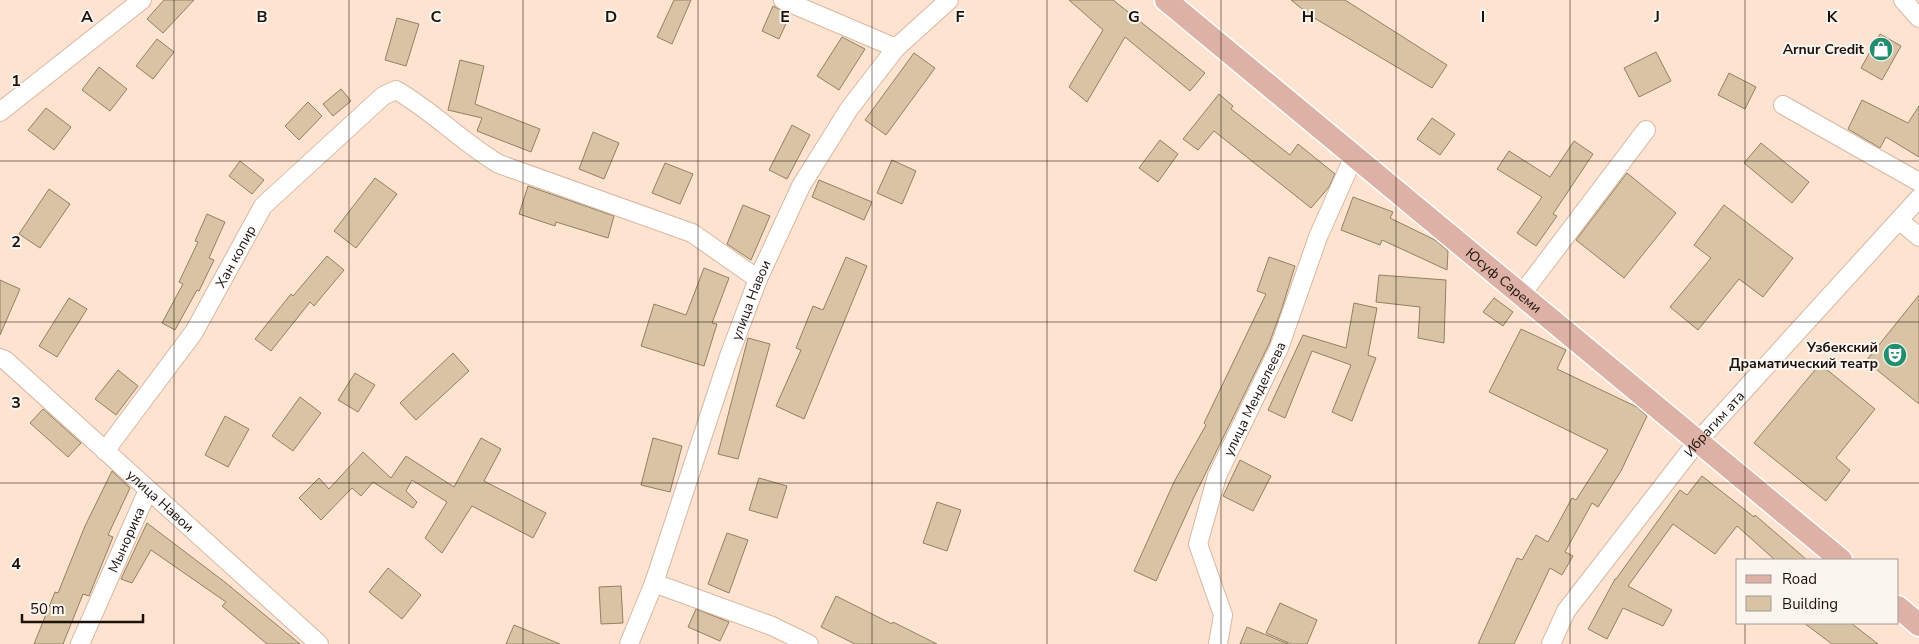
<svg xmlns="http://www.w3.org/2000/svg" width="1919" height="644" viewBox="0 0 1919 644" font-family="'Nunito Sans',sans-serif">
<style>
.building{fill:#d8c4a4;stroke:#928061}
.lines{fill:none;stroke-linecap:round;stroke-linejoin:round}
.minor-casing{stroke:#d8b7a0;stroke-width:20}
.major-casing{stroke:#fff;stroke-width:25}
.minor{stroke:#fff;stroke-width:18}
.major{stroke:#ddb1a5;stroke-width:22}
.grid{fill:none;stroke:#1d120a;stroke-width:1;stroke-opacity:0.55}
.labels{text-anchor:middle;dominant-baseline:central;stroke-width:4;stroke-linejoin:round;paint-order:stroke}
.poi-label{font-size:14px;font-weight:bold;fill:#1d120a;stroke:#fbf5f0;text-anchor:end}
.street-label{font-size:14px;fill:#1d120a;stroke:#fbf5f0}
.grid-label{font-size:16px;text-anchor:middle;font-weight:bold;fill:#1d120a;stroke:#fbf5f0;stroke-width:4;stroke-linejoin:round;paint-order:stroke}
</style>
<rect width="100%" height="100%" fill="#fee3d0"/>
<path class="building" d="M164,0H194L163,33L147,19Z
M674,0H691L672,44L657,37Z
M1069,0H1113L1205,73L1190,91L1125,37L1087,102L1069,87L1103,30Z
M1291,0H1345L1447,65L1432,88L1311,16Z
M773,6L790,15L779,39L762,31Z
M397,18L419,24L406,66L385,60Z
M1880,34L1901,46L1882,80L1861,68Z
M842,37L865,49L839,90L817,76Z
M157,39L174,52L153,79L136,66Z
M1656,52L1671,81L1639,97L1624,68Z
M914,53L935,68L886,135L865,120Z
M460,60L484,66L475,104L540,129L531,152L477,131L482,118L448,110Z
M99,67L127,89L110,111L82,90Z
M1729,73L1756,87L1745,109L1718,95Z
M341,89L351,101L333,116L323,104Z
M1219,94L1233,106L1231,109L1290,155L1298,144L1335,174L1329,187L1311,208L1214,131L1198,150L1183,139Z
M1862,100L1908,123L1919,106V157L1886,137L1880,148L1848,129Z
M308,102L322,116L299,140L285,126Z
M46,108L71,127L54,150L28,130Z
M1432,118L1455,134L1440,155L1417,139Z
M792,125L810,135L787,179L769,170Z
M593,132L619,143L604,179L579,169Z
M1160,140L1178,154L1158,182L1139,168Z
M1574,141L1593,154L1553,214L1557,216L1536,246L1517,233L1542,197L1497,169L1509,151L1550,177Z
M1761,143L1809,182L1792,203L1744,163Z
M892,160L916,171L902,204L877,193Z
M240,161L264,180L252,194L229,176Z
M665,163L693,174L680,204L652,193Z
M1627,173L1676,213L1624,278L1576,240Z
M375,178L397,194L356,248L334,231Z
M819,180L872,202L864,220L812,197Z
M528,186L614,216L608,238L556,222L555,226L519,214Z
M49,189L70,204L40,248L19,234Z
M1353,197L1393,212L1390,218L1435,240L1448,251L1447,270L1382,240L1380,245L1341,230Z
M743,205L770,216L751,260L727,244Z
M1724,205L1793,258L1763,297L1739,279L1698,330L1670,307L1711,258L1694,245Z
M207,214L225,222L209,258L214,260L199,291L197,290L175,330L162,323L183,284L179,282L198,242L195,241Z
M327,256L344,270L314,306L310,302L271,351L255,339L291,294L293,296Z
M846,257L867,266L804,419L776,406L801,350L796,348L813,306L823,310Z
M1269,257L1295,266L1281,311L1269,344L1194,497L1156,581L1134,571L1174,482L1206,425L1204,423L1266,294L1257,291Z
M704,268L729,278L712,323L717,324L704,366L641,346L654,304L686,315Z
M1379,275L1446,280L1444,343L1418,338L1420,307L1376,302Z
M0,280L20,289L0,335Z
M1919,295V404L1866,361Z
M69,298L87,309L57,357L39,346Z
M1494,298L1513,312L1503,326L1483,312Z
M1354,303L1377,308L1368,355L1376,358L1352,421L1332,412L1351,365L1312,351L1285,418L1268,410L1303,335L1346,348Z
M1521,329L1566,350L1557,369L1637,407L1647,416L1621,471L1598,507L1592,503L1565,552L1573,556L1562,575L1550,568L1514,644H1478L1517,558L1522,560L1536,535L1548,542L1572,498L1576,500L1608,450L1489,392Z
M748,338L770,344L738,459L718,454Z
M453,353L469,371L416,420L400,403Z
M1820,364L1875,409L1836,458L1850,470L1826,501L1754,443Z
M118,370L138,386L116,415L95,399Z
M355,373L375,385L358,412L338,400Z
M300,397L321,413L293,451L272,436Z
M43,409L81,443L68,457L30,423Z
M225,416L249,429L228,467L205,455Z
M481,438L501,449L484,481L546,513L533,538L472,506L442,553L425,538L447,502L412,480L406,491L417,502L413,508L373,482L361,496L352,488L321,520L299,498L319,478L329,489L363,452L391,478L406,456L454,487Z
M653,438L682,446L670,492L641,485Z
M1240,460L1271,476L1253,511L1223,496Z
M112,471L130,488L108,535L113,537L89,596L83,594L63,644H34L55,592L58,593L85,526Z
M1702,476L1754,517L1755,515L1807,560H1775L1737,526L1715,554L1673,524L1628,586L1672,610L1663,626L1623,608L1607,639L1588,629L1615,579H1616L1680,490L1687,495Z
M759,478L787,486L777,518L749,510Z
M937,502L961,510L947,551L923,543Z
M147,523L226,583L300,644H267L222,606L226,602L151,550L132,583L121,579Z
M727,533L748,540L729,593L708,584Z
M388,568L421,595L402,619L369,592Z
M621,586L623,623L601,624L599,587Z
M836,596L892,624L893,622L937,644H855L821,627Z
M1280,603L1317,620L1307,644H1291L1266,633Z
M696,609L729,622L720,641L688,627Z
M1804,623H1851L1878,644H1832Z
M514,625L560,644H506Z
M1247,627L1288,644H1240Z"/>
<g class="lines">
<g class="minor-casing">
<g id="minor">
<path d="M783,0L896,48"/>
<path d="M1903,0L1919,18"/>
<path d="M1783,105L1919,182"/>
<path d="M0,112L142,0"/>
<path d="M1899,220L1919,237"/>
<path d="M1521,295L1646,130"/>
<path id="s1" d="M0,358L5,360L319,644"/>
<path id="s2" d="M105,451L194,332L263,206L383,96L396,90C433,111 463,143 499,164L692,233L758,279"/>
<path d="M654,583L772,626L809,644"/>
<path id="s3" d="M80,644L148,490"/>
<path id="s4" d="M629,644L654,583L729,356L758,279L801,186L849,109L896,48L949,0"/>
<path id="s5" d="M1218,644L1223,615L1198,544L1217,476L1279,348L1318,237L1354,156"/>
<path id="s6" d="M1551,644L1566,611L1697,442L1919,198"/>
</g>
</g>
<g class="major-casing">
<g id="major">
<path id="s7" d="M1166,0L1841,560"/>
<path d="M1898,607L1919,625"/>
</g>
</g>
<use href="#minor" class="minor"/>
<use href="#major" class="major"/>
</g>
<path class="grid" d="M174,0V644M349,0V644M523,0V644M698,0V644M872,0V644M1047,0V644M1221,0V644M1396,0V644M1570,0V644M1745,0V560M0,161H1919M0,322H1919M0,483H1919M1745,623V644"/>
<defs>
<g id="shop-disc" transform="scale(1.25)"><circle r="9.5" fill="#218e6d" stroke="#fbf5f0"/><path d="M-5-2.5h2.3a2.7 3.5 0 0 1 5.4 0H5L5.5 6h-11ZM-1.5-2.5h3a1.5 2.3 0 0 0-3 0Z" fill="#fff"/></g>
<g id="theatre-disc" transform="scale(1.25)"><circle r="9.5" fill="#218e6d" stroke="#fbf5f0"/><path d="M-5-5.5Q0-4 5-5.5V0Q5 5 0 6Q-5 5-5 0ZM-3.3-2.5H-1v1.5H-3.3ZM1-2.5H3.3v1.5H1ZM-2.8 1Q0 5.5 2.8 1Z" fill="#fff"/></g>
</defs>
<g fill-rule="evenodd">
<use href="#shop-disc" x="1881" y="49"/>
<use href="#theatre-disc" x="1895" y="355"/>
</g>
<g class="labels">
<g class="poi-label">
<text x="1864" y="49">Arnur Credit</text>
<text x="1878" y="347">Узбекский<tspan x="1878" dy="16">Драматический театр</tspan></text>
</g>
<g class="street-label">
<text stroke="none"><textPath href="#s2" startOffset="235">Хан копир</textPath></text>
<text stroke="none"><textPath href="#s7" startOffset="439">Юсуф Сареми</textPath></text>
<text stroke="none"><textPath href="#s4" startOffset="365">улица Навои</textPath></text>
<text stroke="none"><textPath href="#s5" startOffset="261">улица Менделеева</textPath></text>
<text stroke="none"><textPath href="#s6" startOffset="275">Ибрагим ата</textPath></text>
<text stroke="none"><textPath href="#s1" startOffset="215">улица Навои</textPath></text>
<text stroke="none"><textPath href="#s3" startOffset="114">Мынорика</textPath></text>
</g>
</g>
<g class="grid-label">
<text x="87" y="22">A</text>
<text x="262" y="22">B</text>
<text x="436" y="22">C</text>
<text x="611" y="22">D</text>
<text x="785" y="22">E</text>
<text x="960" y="22">F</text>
<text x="1134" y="22">G</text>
<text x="1308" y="22">H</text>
<text x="1483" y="22">I</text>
<text x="1657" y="22">J</text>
<text x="1832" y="22">K</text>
<text x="16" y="86">1</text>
<text x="16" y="247">2</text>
<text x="16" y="408">3</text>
<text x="16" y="569">4</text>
</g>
<rect x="1736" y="559" width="162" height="65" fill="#fbf5f0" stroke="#a29a94"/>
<rect x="1746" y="575" width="25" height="8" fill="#ddb1a5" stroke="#a29a94"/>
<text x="1782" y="584" font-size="15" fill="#1d120a">Road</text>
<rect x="1746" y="596" width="25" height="15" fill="#d8c4a4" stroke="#a29a94"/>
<text x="1782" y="609" font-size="15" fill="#1d120a">Building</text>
<path d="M22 614v8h121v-8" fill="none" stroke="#1d120a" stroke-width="2.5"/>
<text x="30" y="614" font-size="15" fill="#1d120a" stroke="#fbf5f0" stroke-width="4" paint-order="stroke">50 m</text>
</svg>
